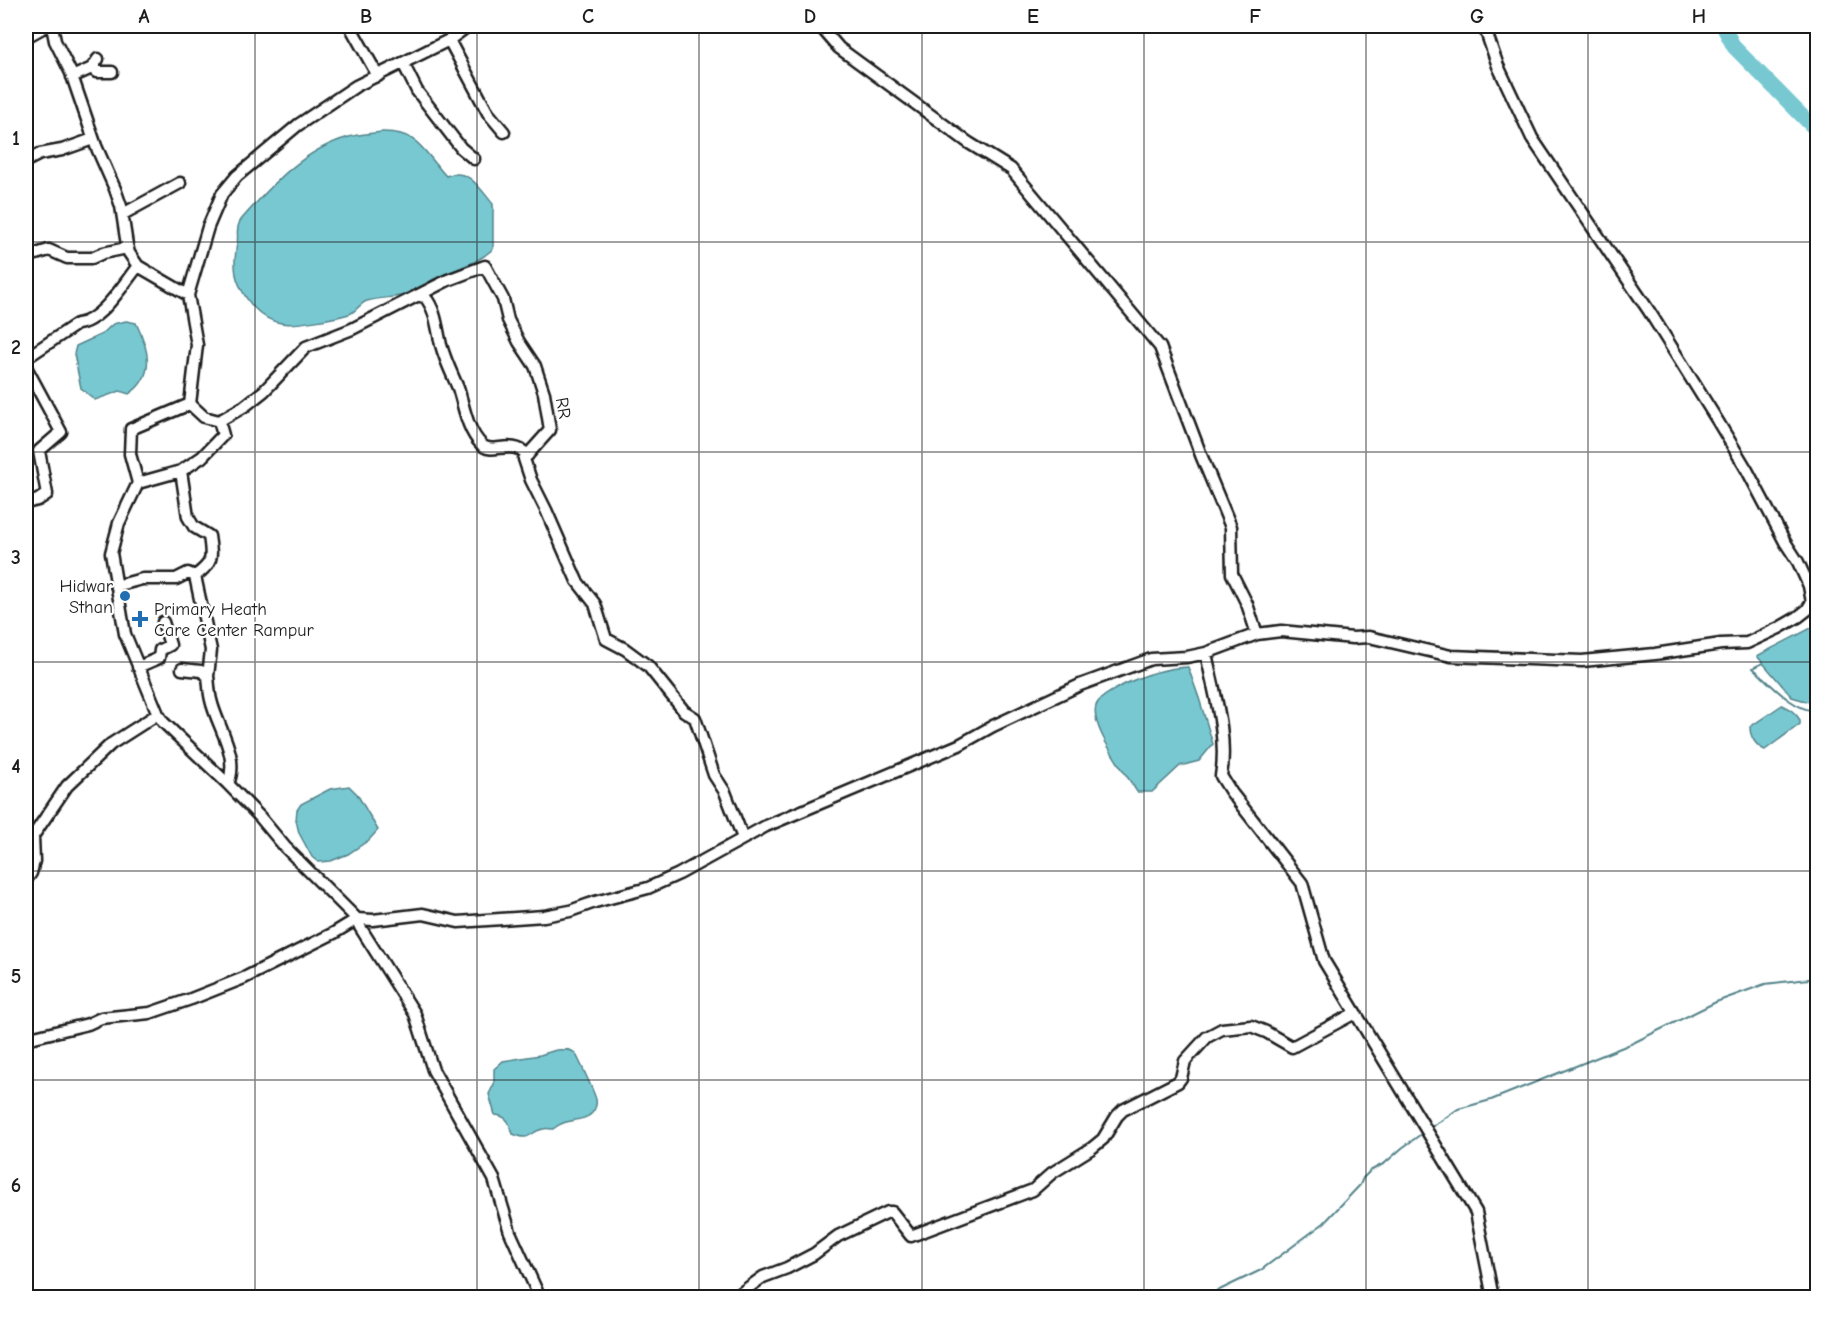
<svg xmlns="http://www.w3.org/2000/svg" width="1843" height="1323" viewBox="0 0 1843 1323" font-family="'Comic Neue',sans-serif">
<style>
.water{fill:#78c8d2;stroke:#538389;stroke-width:1.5}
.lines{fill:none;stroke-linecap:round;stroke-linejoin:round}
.stream{stroke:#538389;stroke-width:2}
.river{stroke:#78c8d2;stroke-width:15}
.street-casing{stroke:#1c1c1c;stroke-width:15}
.street{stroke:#fff;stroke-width:10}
.grid{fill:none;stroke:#1c1c1c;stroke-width:1.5;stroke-opacity:0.55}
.poi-dot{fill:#1f6fb2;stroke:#fff;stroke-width:2}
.labels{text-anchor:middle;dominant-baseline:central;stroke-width:4.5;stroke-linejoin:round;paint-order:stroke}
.street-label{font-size:18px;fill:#1c1c1c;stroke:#fff}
.poi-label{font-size:18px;fill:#1c1c1c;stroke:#fff;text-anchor:end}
.neatline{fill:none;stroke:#1c1c1c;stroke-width:2}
.grid-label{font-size:20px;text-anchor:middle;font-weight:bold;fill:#1c1c1c}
</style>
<rect width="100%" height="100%" fill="#fff"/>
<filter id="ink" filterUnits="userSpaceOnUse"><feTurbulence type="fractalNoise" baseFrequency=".0167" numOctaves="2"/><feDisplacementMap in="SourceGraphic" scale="12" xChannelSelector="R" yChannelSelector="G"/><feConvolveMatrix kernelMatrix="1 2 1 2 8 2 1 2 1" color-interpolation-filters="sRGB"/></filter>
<g filter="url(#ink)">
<path class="water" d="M381,132C419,131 423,151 446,176C469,167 480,189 493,204V249C473,267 454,268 432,280C426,284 420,290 413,293C399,298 382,297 367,301C360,303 356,312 349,314C335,318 295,326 281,323C261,320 246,301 239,284C233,271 235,256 237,243C239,233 235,231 240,221C271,186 302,150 349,137C359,134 370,134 381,132Z
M126,321L136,323C149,349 156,376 129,394L120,391L95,400L81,388L74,354L76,346L102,334L113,324Z
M1817,625L1818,703L1816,704L1792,697L1757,656Z
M1188,667L1199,698L1213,744L1199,761L1180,766L1152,792H1137C1127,774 1084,721 1098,702C1104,694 1116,689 1125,684C1144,675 1166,668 1188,667Z
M1782,705C1790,709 1795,712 1800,720V724L1765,750C1756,746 1750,737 1750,727Z
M349,786L357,794L378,830L369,840L348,854L331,861L318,862L312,857L299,833L296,820L297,810L301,804L330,789Z
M556,1050C562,1050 570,1048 575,1053C577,1055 596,1096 596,1100C597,1104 595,1110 592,1113C586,1121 570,1119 561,1124C558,1125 556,1127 553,1129C550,1129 546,1128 543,1129C528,1132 532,1142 513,1134C509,1123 508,1116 495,1115L489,1094L494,1084V1069L503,1061L540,1055Z"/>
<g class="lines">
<path class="stream" d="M1763,663L1753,668C1769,682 1794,712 1818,711
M1429,1129L1458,1109L1491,1100L1633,1043L1716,1002L1765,984L1818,978
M1203,1298L1261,1270L1324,1223L1360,1185L1363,1178L1370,1171L1385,1163L1402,1148L1424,1132"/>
<path class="river" d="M1723,26L1734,47L1818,132"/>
<g class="street-casing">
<path id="street" d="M52,26L55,41L71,73L96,146L115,189L121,206L127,245L129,253L138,266L188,295
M350,26L378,76
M468,26L449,40L356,86L298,125L237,176L222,194L208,227L188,295L197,345L190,404L131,429L130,454L138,483L119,523L111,553L125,634L158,714L163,722L228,784L260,817L285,847L357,919L360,927L415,1014L433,1070L494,1179L510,1232L540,1298
M820,26L839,48L969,143L1011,169L1160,347L1201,455L1231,527L1232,574L1247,604L1257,634
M26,37L46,26
M449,40L488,113L504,132
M403,63L417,91L461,148L474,159
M92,68L96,72H112
M72,77L92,68L98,59
M26,161L40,154L62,150L93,139
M123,214L180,183
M26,257L49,250L67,258H92L103,253L127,248
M420,296L425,297C436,310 437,328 441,345C445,360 452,374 458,388C464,406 467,430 481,444C491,456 511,438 528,455
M26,358L77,324C101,322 124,283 138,266
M26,367L61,432L39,451L47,494L38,500L26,503
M190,404L204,417L219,421L245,406L264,391L306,347L352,329L448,280L485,266L503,299L508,320L519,342L535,366L544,393L550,430L524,459L531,480L546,510L577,581L595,604L606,639L625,649L648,666L684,711L695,718L714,775L725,792L743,838
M181,471L188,517L194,527L209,536C212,558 214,562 195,576L211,650L208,676L201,671L182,669
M138,483L181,471L202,457L223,435L219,421
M116,586L142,579H176L188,573L195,576
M1206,653C1214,693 1228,735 1221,776L1231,792L1302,883L1324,961L1476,1212L1493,1298
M138,667L159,658L160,650L170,645L163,622
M208,676C209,684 209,693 211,700C217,727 240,755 228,784
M26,880L31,873L34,861L33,836L67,786L111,744L158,714
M26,1039L88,1024L101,1018L150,1013L191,999L244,978L334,933L357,919L373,920L423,914L458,922L544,916L570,911L595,902L648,888L679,874L766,826L959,745L993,726L1080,685L1151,659L1187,657L1206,653L1257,634L1281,631L1353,638L1369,637L1451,656L1582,661L1655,654L1721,644L1747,643L1779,628L1798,617L1807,610L1812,602L1809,586L1798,562L1785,542L1747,470L1717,420L1649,311L1532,138L1498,66L1484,26
M734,1298L763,1277L787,1268L814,1254L838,1236L888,1212H892L911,1236L1033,1190L1052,1173L1092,1148L1103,1139L1117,1116L1123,1110L1178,1082L1181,1078L1185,1061L1207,1037L1222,1029L1251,1026L1266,1032L1292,1047L1355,1013"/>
</g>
<use href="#street" class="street"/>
</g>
</g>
<path class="grid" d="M255,26V1298M477,26V1298M699,26V1298M922,26V1298M1144,26V1298M1366,26V1298M1588,26V1298M26,242H1818M26,452H1818M26,662H1818M26,871H1818M26,1080H1818"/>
<g class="poi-dot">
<circle cx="125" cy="596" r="6"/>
<path d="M137 610h6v6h6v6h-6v6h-6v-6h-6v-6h6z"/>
</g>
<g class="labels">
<g class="street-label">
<text transform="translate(563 408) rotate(80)">RR</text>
</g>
<g class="poi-label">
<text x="113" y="586">Hidwar<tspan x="113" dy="21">Sthan</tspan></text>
<text x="154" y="609" text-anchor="start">Primary Heath<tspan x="154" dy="21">Care Center Rampur</tspan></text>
</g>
</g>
<rect width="1843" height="1323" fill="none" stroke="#fff" stroke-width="66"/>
<rect x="33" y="33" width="1777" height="1257" class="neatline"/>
<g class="grid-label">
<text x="144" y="23">A</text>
<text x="366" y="23">B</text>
<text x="588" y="23">C</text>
<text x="810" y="23">D</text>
<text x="1033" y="23">E</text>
<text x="1255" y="23">F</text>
<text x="1477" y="23">G</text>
<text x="1699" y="23">H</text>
<text x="16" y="145">1</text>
<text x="16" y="354">2</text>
<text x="16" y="564">3</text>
<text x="16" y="773">4</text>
<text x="16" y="983">5</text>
<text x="16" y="1192">6</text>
</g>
</svg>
